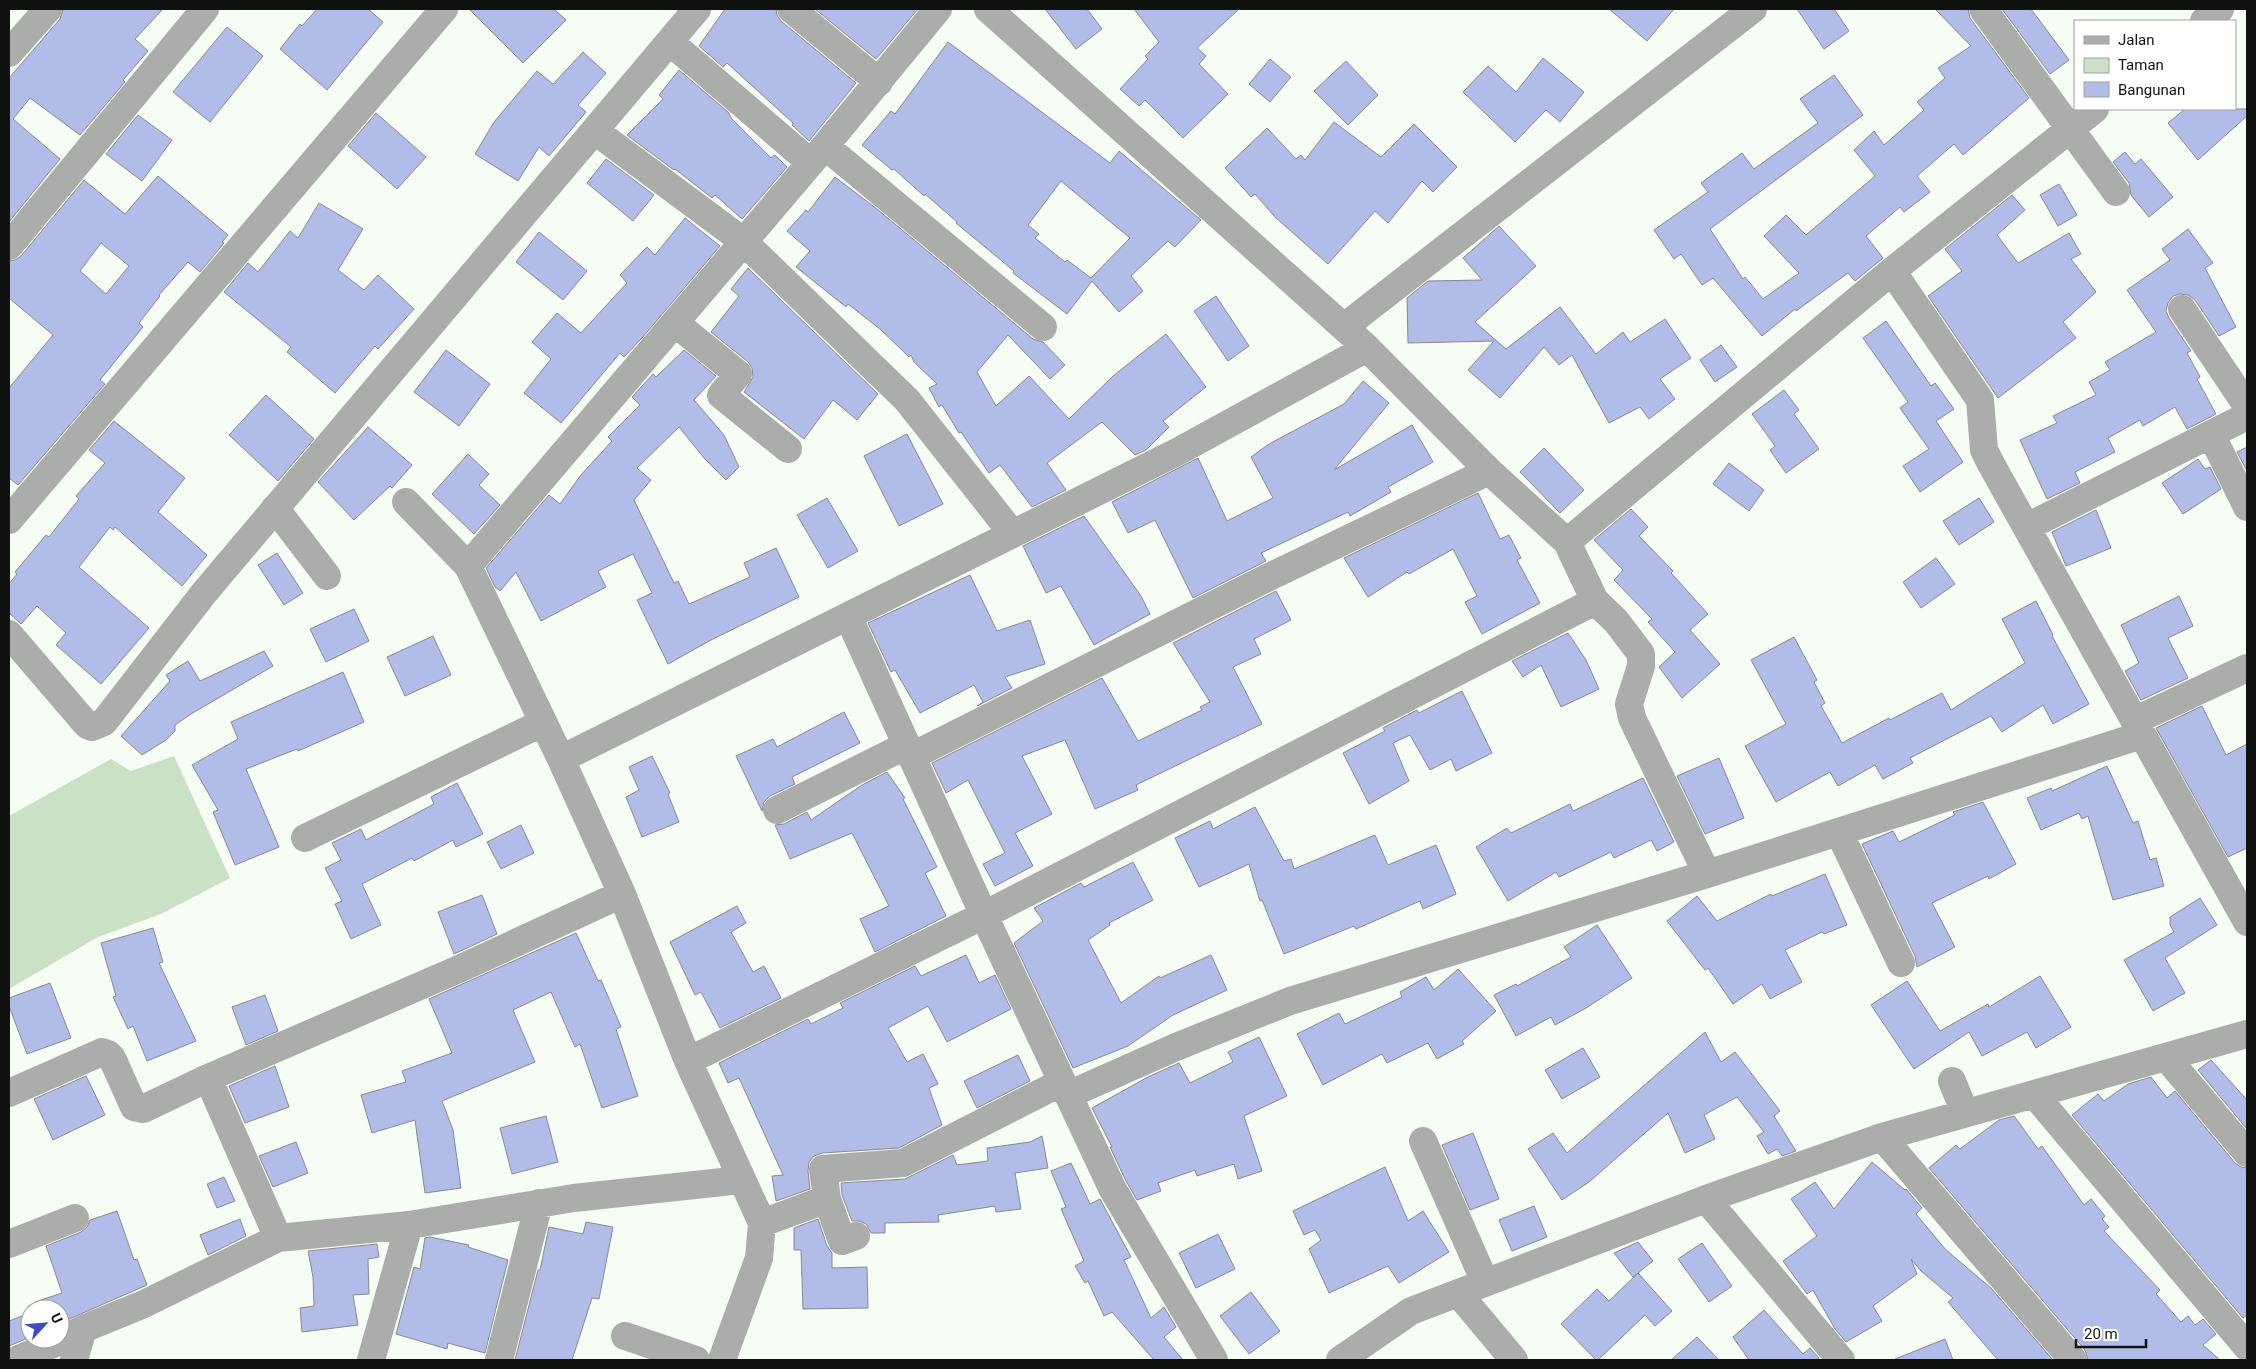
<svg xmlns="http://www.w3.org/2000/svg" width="2256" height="1369" viewBox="0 0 2256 1369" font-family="Roboto,sans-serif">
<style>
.green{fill:#cae1c6}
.building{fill:#b1bde8;stroke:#878991;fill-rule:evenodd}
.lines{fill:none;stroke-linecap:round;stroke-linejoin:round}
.minor{stroke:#aaada9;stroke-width:28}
</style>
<rect width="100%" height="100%" fill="#f6fdf5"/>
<path class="green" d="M174,756L230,878L161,914L98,937L9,989V816L111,759L131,771Z"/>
<path class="building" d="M63,9H163L135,39L148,51L123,80L125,82L80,135L30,98L13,119L60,159L9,222V78L60,19Z
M317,9H368L383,22L327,90L280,49L300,24L302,26Z
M469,9H554L566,20L523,63Z
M725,9H776L777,15L781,21L856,83L809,141L792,125L793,123L727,63L723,67L699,46Z
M815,9H918L876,59Z
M1045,9H1087L1102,29L1076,49Z
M1134,9H1239L1197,48L1206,56L1199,64L1228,94L1183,138L1145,100L1139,106L1120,89L1148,59L1145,56L1159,42Z
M1609,9H1674L1647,41Z
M1797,9H1834L1849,31L1824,49Z
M1935,9H1968L1970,18L2029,98L1963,155L1954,144L1917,176L1930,192L1904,212L1900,207L1866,236L1883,258L1855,281L1848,273L1796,311L1795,309L1762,336L1713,278L1702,285L1681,254L1674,259L1654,230L1708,192L1701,183L1742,153L1754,169L1818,123L1800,99L1834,75L1863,115L1710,229L1743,279L1745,277L1763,299L1799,273L1764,236L1786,215L1806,235L1875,176L1854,150L1874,131L1884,145L1924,110L1917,102L1945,78L1938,68L1971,46Z
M2002,9H2031L2069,60L2050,74Z
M227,27L263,56L210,122L173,92Z
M948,42L1110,163L1119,151L1201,220L1175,247L1168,241L1131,276L1143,291L1119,312L1092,281L1067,314L1013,273L1014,271L956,223L957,222L925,194L924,196L894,169L892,170L862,145L891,111L895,114ZM1061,181L1130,238L1091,278L1067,260L1065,262L1035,238L1039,234L1028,225Z
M583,52L606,73L578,105L586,112L549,156L539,147L518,181L475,154L494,122L537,71L553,84Z
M1543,58L1584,92L1560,122L1546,110L1515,142L1463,92L1488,66L1516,92Z
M1270,59L1291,77L1270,102L1249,84Z
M1346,61L1378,95L1348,125L1314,91Z
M679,70L728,112L732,119L771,158L775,155L787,167L742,219L715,195L712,198L675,169L674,170L627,135L663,99L659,95Z
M2185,109H2247V116L2198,160L2168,123Z
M376,113L426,157L397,189L348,146Z
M138,115L172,140L142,181L106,154Z
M1334,122L1381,157L1414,124L1457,167L1433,192L1422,181L1388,223L1375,211L1328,264L1275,217L1255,194L1251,197L1225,168L1267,128L1296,159L1301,155L1305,160Z
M2125,152L2135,164L2141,159L2173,197L2149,217L2131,195L2129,183L2113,162Z
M606,159L654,195L633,221L587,183Z
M158,176L228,235L222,242L224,243L200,272L188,262L159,295L160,296L139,323L143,327L100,380L105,384L18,485L9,478V388L53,335L9,298V261L15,260L21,256L84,180L125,214ZM101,243L129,266L106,294L80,271Z
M835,177L877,209L1033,339L1043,342L1065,365L1050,379L1008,335L977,372L996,406L1029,376L1069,419L1113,376L1166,334L1206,387L1163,421L1169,427L1146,450L1135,455L1102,422L1047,463L1066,490L1032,507L1000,465L989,473L961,432L959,433L942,405L939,407L929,388L937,384L914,362L911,355L909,357L880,329L848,304L846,307L796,267L810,251L787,231L806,210L808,212Z
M2059,184L2077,215L2058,226L2040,195Z
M2012,195L2025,210L1997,235L2018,263L2069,233L2081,254L2071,259L2096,292L2063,322L2076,338L1998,398L1928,296L1962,271L1945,249Z
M319,203L363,229L338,270L364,290L378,275L414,309L378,349L375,346L335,393L287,352L291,347L224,292L248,263L258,272L290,231L298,238Z
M685,218L720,246L642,338L624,357L620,353L561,423L524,393L551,359L532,342L557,313L581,333L627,283L620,275L647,247L655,255Z
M1499,226L1536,266L1475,322L1506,349L1560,307L1596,354L1623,332L1630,342L1665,319L1691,358L1660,379L1675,399L1649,419L1640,407L1609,423L1572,355L1559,365L1544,347L1500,398L1468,370L1494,341L1408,343L1407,298L1428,281L1482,280L1463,258Z
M2188,229L2213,263L2205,268L2236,327L2219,336L2195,300L2188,295L2180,294L2173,296L2168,303L2166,311L2169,318L2191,351L2187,353L2200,377L2197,379L2216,414L2187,429L2175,407L2143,426L2140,420L2108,438L2115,452L2075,472L2080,483L2047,499L2020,440L2057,423L2053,416L2096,395L2089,382L2110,370L2105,362L2156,332L2127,290L2170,260L2162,249Z
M539,232L587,271L563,300L516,262Z
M748,268L878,394L857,420L833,400L804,439L744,392L753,377L752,368L748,362L711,332L739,296L731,289Z
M1216,296L1249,346L1228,361L1194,311Z
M1886,321L1931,386L1935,383L1954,409L1936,421L1963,462L1920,492L1903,466L1929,449L1900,408L1908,402L1863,338Z
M1721,345L1737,367L1715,382L1700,360Z
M446,350L490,384L459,426L414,392Z
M684,350L716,376L694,400L724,435L739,467L726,480L704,458L679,427L637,468L651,480L634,500L674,583L678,581L689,604L750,577L744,563L776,548L799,597L711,640L668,664L637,600L652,593L633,554L598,571L606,587L541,621L516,572L500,591L495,587L486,568L549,495L560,504L581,475L612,441L608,437L640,405L632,397L653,374L656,377Z
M1363,381L1389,403L1334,470L1412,425L1433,462L1388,487L1391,492L1350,516L1348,512L1261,553L1266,561L1193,598L1155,520L1128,533L1112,502L1198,458L1227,521L1273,498L1251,457L1269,444L1344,404Z
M1784,390L1799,410L1794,414L1819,449L1786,473L1770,450L1775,446L1752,414Z
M266,395L314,439L278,481L229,435Z
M114,421L185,478L158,512L207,555L182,586L115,527L113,530L110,527L79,567L149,628L101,684L56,645L66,633L37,606L21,624L9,613V584L17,574L15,572L46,535L49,537L79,499L76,496L105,463L89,450Z
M368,427L412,465L392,488L390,486L354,520L318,482Z
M907,434L943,504L899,526L864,456Z
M2247,447V471L2237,452Z
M1544,448L1584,490L1560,513L1520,472Z
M468,454L489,474L479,485L500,505L474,534L432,494Z
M2198,459L2205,469L2210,467L2221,489L2183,514L2162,483Z
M1729,463L1764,490L1749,511L1713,484Z
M1478,493L1500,539L1509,535L1521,558L1517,560L1540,603L1482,634L1465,602L1477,596L1453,549L1409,574L1407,572L1368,597L1344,558Z
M827,498L858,551L828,568L797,515Z
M1979,498L1994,522L1959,545L1943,521Z
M1631,509L1648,527L1639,536L1673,571L1671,573L1708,614L1690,630L1720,664L1682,698L1659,667L1675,652L1648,622L1652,619L1614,580L1623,570L1594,540Z
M2096,510L2111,548L2066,566L2052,532Z
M1084,516L1141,596L1150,614L1094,645L1061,586L1046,593L1023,546Z
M277,553L303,593L284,605L258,565Z
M1936,558L1955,584L1921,608L1903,582Z
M970,575L997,631L1030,620L1045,664L1005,677L1012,688L977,706L983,702L974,685L920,713L895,670L891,672L868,623Z
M1276,591L1291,620L1254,639L1261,654L1233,667L1262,724L1136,785L1138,790L1095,809L1065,740L1022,756L1052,814L1015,833L1033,866L995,886L983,864L1005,853L968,780L946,793L932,763L1102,678L1138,741L1202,710L1200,707L1210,702L1173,643Z
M2179,596L2193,626L2168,638L2188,678L2141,700L2125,671L2139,663L2121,625Z
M2036,601L2053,635L2052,636L2089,704L2053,724L2043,705L2002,732L1991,716L1910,758L1913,763L1883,779L1875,765L1838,786L1830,772L1776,802L1745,746L1786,724L1751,660L1794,637L1817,680L1814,682L1825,703L1821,706L1842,743L1889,718L1890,720L1942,693L1951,710L2025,663L2002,619Z
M354,609L369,641L326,662L310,629Z
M1568,633L1586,660L1599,689L1561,707L1541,665L1523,677L1512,661Z
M433,636L451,675L405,696L387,657Z
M264,651L273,666L191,714L175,725V731L166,740L142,755L121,736L170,681L166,675L188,661L200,681Z
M343,672L364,722L298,751L297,749L246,769L279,847L235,865L213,812L218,810L192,765L238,739L231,722Z
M1462,691L1492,753L1456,771L1451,759L1430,770L1410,735L1393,743L1409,781L1369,804L1343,753L1385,731L1383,728L1417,710L1419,713Z
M2202,706L2226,755L2247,744V848L2228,857L2156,728Z
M844,712L860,743L792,777L795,784L770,796L764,802L762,811L736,756L773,739L777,747Z
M652,756L670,793L668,794L679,822L642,837L626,797L639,790L629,767Z
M1719,758L1744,818L1705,834L1677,776Z
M2107,766L2133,823L2138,821L2150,860L2156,858L2164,886L2113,900L2088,816L2082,819L2079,813L2041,830L2027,798L2051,788L2052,791Z
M887,772L905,798L903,799L937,867L925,873L946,916L875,952L860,919L889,906L852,833L790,859L775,825L784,824L807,812L811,820L862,785Z
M1643,778L1674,842L1657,851L1651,840L1614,858L1611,852L1559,877L1556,872L1508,901L1476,847L1507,828L1511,833L1570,804L1573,811Z
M457,783L483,834L456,847L453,840L414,861L412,858L362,884L381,925L351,939L335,904L342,901L325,868L341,860L332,843L361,829L366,840L434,804L431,797Z
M1983,802L2016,864L1989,879L1988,876L1932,903L1955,947L1917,967L1915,956L1862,844L1893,831L1899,842L1955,815L1953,812Z
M1255,807L1284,861L1291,859L1294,869L1375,835L1388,865L1436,845L1456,894L1423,909L1420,901L1356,929L1354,926L1284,954L1262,900L1260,901L1249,864L1199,887L1175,838L1210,821L1213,829Z
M521,825L534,853L501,869L487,842Z
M1133,862L1153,900L1109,923L1110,925L1088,940L1121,1003L1159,976L1160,978L1211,955L1227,990L1173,1015L1128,1046L1073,1068L1014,943L1043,921L1034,908L1081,883L1084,887Z
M1825,874L1847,925L1824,934L1822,932L1785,950L1802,982L1770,999L1762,984L1733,1004L1708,968L1705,970L1667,921L1697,896L1717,921L1771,894L1772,896Z
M482,895L497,934L454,954L438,912Z
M2200,898L2217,925L2165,958L2185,993L2153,1011L2124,960L2174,932L2170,925V917Z
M737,906L746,923L731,932L753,972L764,966L781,998L720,1028L701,992L695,995L670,942Z
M1597,925L1632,978L1586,1008L1555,1025L1551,1017L1516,1036L1494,995L1516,984L1517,986L1571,957L1564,947Z
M153,928L163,962L159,963L196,1041L147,1061L133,1026L128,1029L113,997L116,996L101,943Z
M576,933L598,981L601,980L621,1027L616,1029L638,1096L602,1108L580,1044L575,1047L551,992L513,1010L535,1062L442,1101L453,1130L461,1188L425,1193L415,1120L372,1133L361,1095L406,1082L402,1071L452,1053L429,999Z
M966,955L979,983L995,975L1011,1009L947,1042L928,1006L888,1028L907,1062L923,1054L938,1084L929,1088L942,1125L899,1148L822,1153L814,1156L809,1162L808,1171L810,1189L776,1201L772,1176L783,1175L739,1078L728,1083L719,1063L808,1019L811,1024L843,1008L840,1003L915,966L921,976Z
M1458,969L1496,1011L1462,1041L1464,1044L1437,1059L1428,1043L1387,1063L1382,1054L1323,1085L1297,1034L1339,1013L1345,1024L1402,997L1400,992L1426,977L1434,990Z
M2040,976L2071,1027L2036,1048L2027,1032L1982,1056L1969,1032L1914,1069L1871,1005L1907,981L1940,1031L1988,1004L1989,1007Z
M50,983L71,1038L27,1054L9,1006V998Z
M265,995L278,1031L246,1045L232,1007Z
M1705,1032L1721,1062L1735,1052L1780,1111L1774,1116L1796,1151L1782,1156L1777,1149L1768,1154L1757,1136L1764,1132L1737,1097L1704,1115L1715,1139L1685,1153L1668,1113L1589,1182L1562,1200L1528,1149L1553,1133L1567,1153Z
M1259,1037L1287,1096L1244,1116L1262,1171L1238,1179L1234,1164L1197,1176L1195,1170L1158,1183L1161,1191L1137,1200L1126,1181L1110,1147H1112L1092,1108L1148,1077L1179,1063L1190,1083L1233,1062L1228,1052Z
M1583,1048L1600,1077L1562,1099L1545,1070Z
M1018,1055L1030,1081L977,1108L964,1081Z
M2211,1060L2247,1100V1129L2198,1070Z
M275,1066L289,1107L245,1123L229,1086Z
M86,1076L105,1115L53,1140L34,1099Z
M2151,1077L2167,1098L2175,1091L2235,1163L2241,1167L2247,1168V1315L2243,1318L2072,1115L2098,1094L2104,1101L2128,1084Z
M546,1116L558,1162L512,1174L500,1128Z
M2014,1116L2038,1149L2042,1146L2084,1205L2091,1199L2105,1216L2102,1219L2109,1227L2104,1231L2160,1290L2156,1294L2181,1322L2188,1316L2195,1325L2203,1319L2216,1334L2203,1345L2220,1360H2088L2085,1350L1929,1168L1956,1145L1960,1149L1999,1120Z
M1473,1133L1499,1199L1470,1210L1442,1145Z
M1042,1136L1048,1168L1015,1173L1021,1209L996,1212L995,1206L938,1215L939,1222L885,1223V1233H871L866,1224L859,1221H852L842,1195L841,1183L905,1179L953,1155L957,1165L988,1161L987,1148L1030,1142Z
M296,1142L308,1173L273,1187L259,1156Z
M1872,1162L1905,1190L1906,1189L1922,1208L1916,1214L1946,1250L1991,1288L2053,1360H1998L1948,1302L1953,1298L1921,1271L1911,1259L1917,1274L1873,1306L1882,1321L1846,1342L1835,1329L1813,1290L1807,1294L1783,1261L1817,1236L1791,1199L1815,1182L1834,1209Z
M1071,1163L1090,1204L1100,1199L1131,1257L1124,1260L1151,1318L1164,1307L1176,1327L1164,1337L1183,1360H1154L1112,1312L1104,1316L1088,1281L1085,1283L1075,1266L1084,1261L1061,1209L1066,1207L1051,1171Z
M1385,1167L1408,1221L1423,1211L1449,1252L1399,1283L1388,1266L1329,1293L1309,1249L1321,1240L1315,1230L1304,1235L1293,1211Z
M224,1177L235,1201L217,1208L207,1184Z
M1534,1206L1547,1237L1512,1251L1499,1220Z
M117,1211L134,1260L137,1259L147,1285L60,1323V1309H37L35,1302L62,1293L46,1246L81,1232L87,1227L90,1220Z
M240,1219L246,1236L208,1255L200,1235Z
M818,1219L827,1246L832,1253V1268L867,1267L868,1308L803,1309L801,1250H794V1228Z
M586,1222L613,1227L599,1299L592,1298L572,1360H515L538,1270H540L549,1227L583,1234Z
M1218,1234L1235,1269L1196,1288L1179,1253Z
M430,1237L469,1245L468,1247L508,1260L485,1353L448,1343L447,1349L396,1334L414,1267L420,1269L425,1238Z
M1638,1242L1653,1261L1633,1277L1614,1253Z
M1702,1243L1732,1286L1709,1302L1678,1259Z
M377,1244L379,1257L368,1259L369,1294L353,1295L358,1325L302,1332L300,1308L314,1306L313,1277L308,1251Z
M1638,1273L1672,1311L1655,1326L1645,1315L1598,1360H1596L1561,1324L1597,1289L1609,1301Z
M1251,1292L1280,1331L1249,1354L1220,1316Z
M1764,1310L1803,1354L1810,1348L1819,1358L1816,1360H1749L1733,1337Z
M30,1313V1337L9,1346V1321Z
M1697,1337L1719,1360H1671Z
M1945,1339L1953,1360H1895V1359Z"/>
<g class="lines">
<path class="minor" d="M791,9L879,82
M988,9L1367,348L1489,471L1567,542L1595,601L1616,621L1641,654V666L1629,704L1632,718L1707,874
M1983,9L2116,192
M2204,21L2220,9
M670,42L811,163
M9,53L48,9
M595,131L743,241L907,400L1012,533
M825,146L1043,327
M9,246L205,9
M1892,271L2095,109
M2182,309L2247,406
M675,323L738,374L721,395L788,449
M1344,327L1753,9
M2211,434L2247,507
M406,502L468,566L561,759L622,894L688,1061L762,1223L759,1258L722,1360
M275,508L327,576
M9,520L444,9
M2027,527L2247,416
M1567,542L1892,271L1980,400L1984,450L1991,464L2247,922
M468,566L825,146L938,9
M848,616L1179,451L1367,348
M9,634L87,725L92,727L104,722L204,593L697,9
M2136,720L2247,668
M912,756L1265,579L1489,471
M561,759L848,616L981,909L1112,1188L1214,1360
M777,810L907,745
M1839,832L1901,963
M305,838L542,723
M2166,1057L2247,1153
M688,1061L984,915L1595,601
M208,1078L278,1238L409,1225
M1952,1081L1965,1113
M9,1093L102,1052L108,1054L112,1058L134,1107L143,1109L208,1078L459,969L622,894
M2034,1094L2247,1347
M1068,1095L1176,1047L1290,1001L1707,874L2142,735
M1882,1137L2073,1360
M1423,1141L1485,1282
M827,1199L823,1169L903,1163L1062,1082
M1706,1199L1841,1360
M762,1223L827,1199L842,1241L856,1236
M9,1244L75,1218
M1458,1293L1514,1360
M83,1329L144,1304L278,1238
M625,1336L696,1360
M16,1360L58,1342L83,1329L74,1360
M371,1360L409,1225L574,1198L741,1180
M499,1360L539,1203
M1340,1360L1411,1311L1706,1199L1882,1137L2247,1034"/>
</g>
<rect width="2256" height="1369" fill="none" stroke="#10120f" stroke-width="20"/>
<rect x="2074" y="20" width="162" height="90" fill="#ffffff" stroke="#9fa09f"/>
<rect x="2084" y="36" width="25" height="8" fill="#aaada9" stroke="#9fa09f"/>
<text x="2118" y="45" font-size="15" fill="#10120f">Jalan</text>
<rect x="2084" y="58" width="25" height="15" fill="#cae1c6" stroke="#9fa09f"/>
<text x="2118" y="70" font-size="15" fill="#10120f">Taman</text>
<rect x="2084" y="82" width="25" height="15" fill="#b1bde8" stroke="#9fa09f"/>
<text x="2118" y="95" font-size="15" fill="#10120f">Bangunan</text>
<g transform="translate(45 1324) rotate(64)"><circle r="24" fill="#ffffff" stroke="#9fa09f"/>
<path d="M0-4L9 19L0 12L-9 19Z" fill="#3f4cbf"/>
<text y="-8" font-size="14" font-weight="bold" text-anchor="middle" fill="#10120f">U</text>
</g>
<path d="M2076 1339v8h70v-8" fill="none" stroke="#10120f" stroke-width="2.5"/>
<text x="2084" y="1339" font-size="15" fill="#10120f" stroke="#ffffff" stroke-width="4" paint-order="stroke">20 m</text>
</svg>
